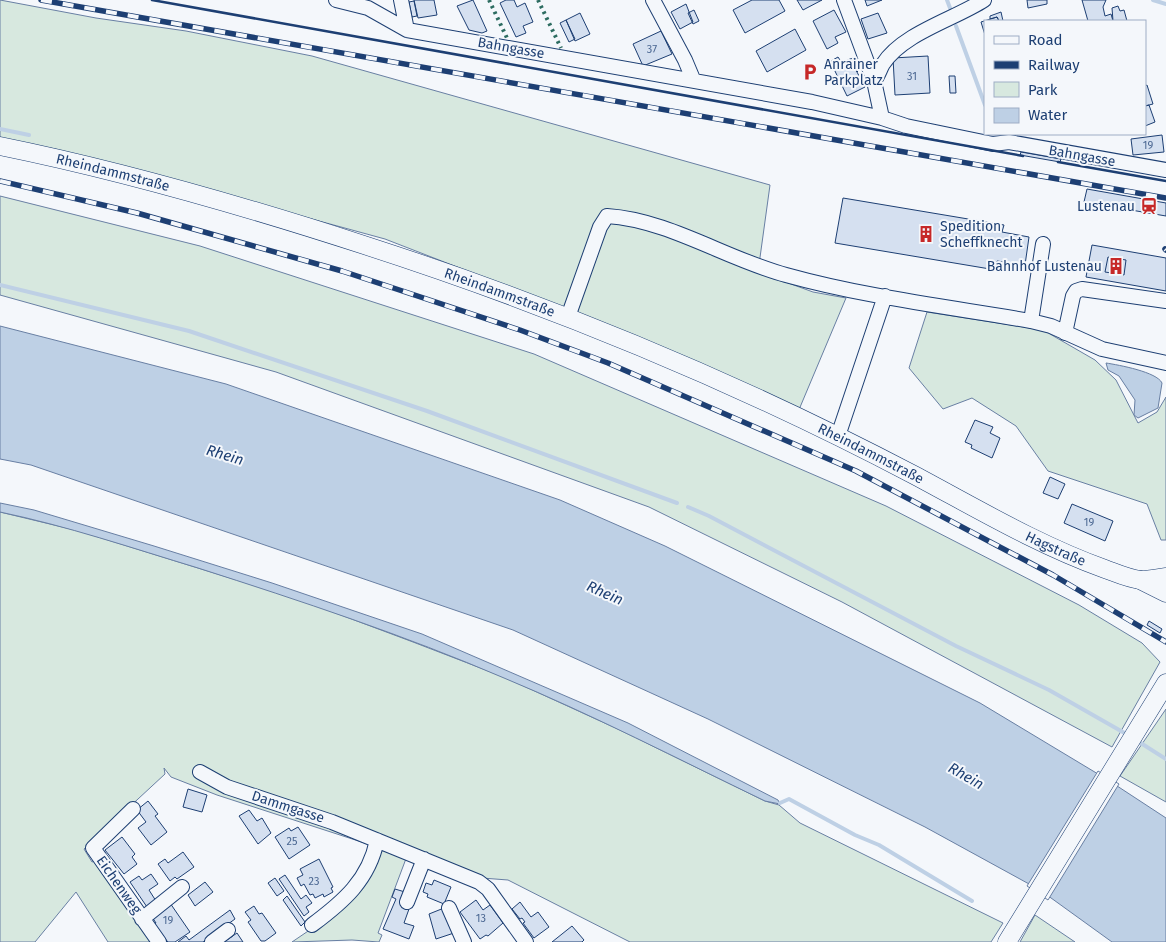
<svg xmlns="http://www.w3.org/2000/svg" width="1166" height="942" viewBox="0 0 1166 942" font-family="'Fira Sans',sans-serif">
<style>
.green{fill:#d7e8df;stroke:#687fa3}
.water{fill:#bed0e5;stroke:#687fa3}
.pier{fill:#f4f7fb;stroke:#687fa3}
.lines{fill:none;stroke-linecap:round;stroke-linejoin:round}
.stream{stroke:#bed0e5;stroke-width:4}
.building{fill:#d5e0f0;stroke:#1d3f73}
.minor-casing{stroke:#1d3f73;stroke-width:16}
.major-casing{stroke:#1d3f73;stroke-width:19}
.minor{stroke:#f4f7fb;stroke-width:14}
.major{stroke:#f4f7fb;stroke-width:18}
.rail-casing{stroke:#1d3f73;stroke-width:5.5}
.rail{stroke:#f4f7fb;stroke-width:4;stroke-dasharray:11;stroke-linecap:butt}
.hedge{stroke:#2c6c60;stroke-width:4;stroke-dasharray:2.5 4;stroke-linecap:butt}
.wall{stroke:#1d3f73;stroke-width:2.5}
.labels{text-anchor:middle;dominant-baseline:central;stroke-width:4;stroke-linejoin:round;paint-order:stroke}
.number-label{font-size:11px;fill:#4b6792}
.street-label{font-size:14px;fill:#1d3f73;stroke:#f4f7fb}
.poi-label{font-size:14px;fill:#1d3f73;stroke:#f4f7fb;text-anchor:start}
.water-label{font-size:15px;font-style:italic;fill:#1d3f73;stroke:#f4f7fb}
</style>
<rect width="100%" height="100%" fill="#f4f7fb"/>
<path class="green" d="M0,0L96,18L186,31L312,56L770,185L758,272L813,292L846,298L798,412L573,312L385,239L55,149L0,139Z
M0,196L200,246L534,354L886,506L1079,605L1142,643L1160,662L1112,747L842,602L649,507L276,372L0,295Z
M927,312L1043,330L1095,360L1116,380L1138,423L1157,412L1166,397V540H1161L1147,504L1048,471L1016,426L972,398L943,409L909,368Z
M0,512L79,531L301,600L413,642L504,677L620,730L765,801L779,805L800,823L1003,923L991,942H630L508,880L482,878L407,856L378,933L382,935L379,942L352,940L292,942L342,908L380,848L217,795L171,777L164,768L165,774L84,849L92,862L95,861L152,942H108L76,892L35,942H0Z
M1166,709V802L1120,776Z
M1035,915L1075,942H1020Z"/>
<path class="water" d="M0,326L226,384L560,500L665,546L980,703L1108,780L1166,818V942H1112L1040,890L925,827L708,719L513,630L31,465L0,459Z
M1106,363C1119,365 1157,372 1162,383L1158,408L1138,418L1134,415L1135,400L1119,376L1108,370Z
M0,503L34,510L154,546L272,583L422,634L628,723L778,800L780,804L765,801C678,759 593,715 504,678C404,635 301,601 198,568C132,548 67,526 0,512Z"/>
<path class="pier" d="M1098,771L1119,784L1048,900L1027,886Z"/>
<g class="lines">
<path class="stream" d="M947,0L950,8
M1153,0L1166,4
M956,26L985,105
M0,129L29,135
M0,285L189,331L427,411L677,503
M688,507L709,516L956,646L1049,690L1128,735
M1136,740L1166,759
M780,803L789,799L855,835L879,845L972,901"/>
</g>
<path class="building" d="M414,0H434L437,15L418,18Z
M473,0L487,31L482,33L469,30L457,6Z
M506,0H514L517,7L525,3L533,22L523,26L526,33L516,37L500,3Z
M752,0H779L785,11L745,33L733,10Z
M797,0H822L803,10Z
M865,0H882L867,6Z
M1027,0H1047V4L1028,8Z
M1082,0H1106L1103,7L1105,16L1111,14L1113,21H1088Z
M414,1L417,16L412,17L409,2Z
M686,4L693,22L680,29L671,12Z
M1118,6L1120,11L1124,10L1127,21H1113L1112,8Z
M694,10L699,21L693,24L688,13Z
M834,10L846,32L835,37L838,43L827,49L813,21Z
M1001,12L1003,21H999L997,17L990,19V16Z
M580,13L590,34L575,41L566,20Z
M878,13L887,33L868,39L861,19Z
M997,17L999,21H985V35L981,22Z
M566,20L575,39L569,42L560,23Z
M795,29L806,50L767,72L756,51Z
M661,31L672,54L643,66L633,44Z
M928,56L930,93L895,95L893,58Z
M838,57L842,63L834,67L831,61Z
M858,57L863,66L857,72L850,59Z
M850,59L865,87L847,96L833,67Z
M949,76H955L956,93H950Z
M1147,85L1153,104L1145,106V86Z
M1149,105L1155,122L1145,126V106Z
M1162,135L1164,152L1133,155L1131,139Z
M1021,152L1061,159L1060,162L1020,155Z
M1087,189L1166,203V216L1084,202Z
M843,198L1004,225L1002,232L1029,237L1025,265L997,261L996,270L835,243Z
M1092,245L1166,258V291L1086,277Z
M1108,257L1126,260L1124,275L1105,272Z
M975,420L993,427L990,433L1000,438L992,458L971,448L972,445L965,442Z
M1050,477L1065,484L1058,499L1043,493Z
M1072,504L1113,521L1105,541L1064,523Z
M1149,621L1162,629L1160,633L1147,625Z
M188,789L207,795L202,812L183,807Z
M148,801L158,814L155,816L167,832L151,845L138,828L146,822L137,810Z
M249,810L257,821L262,818L271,833L258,844L239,816Z
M298,827L310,845L289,859L275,837L289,828L291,831Z
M122,837L135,854L132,857L137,864L124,874L105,850Z
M183,852L194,867L177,879L175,877L170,881L158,864L165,859L168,863Z
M319,859L333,887L331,888L333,892L324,897L323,894L315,898L313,894L310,895L304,884L301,886L297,878L303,875L300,869Z
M151,874L158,884L149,890L156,901L147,907L130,882L139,876L142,880Z
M285,875L301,899L306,895L312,903L306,907L309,912L304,916L279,879Z
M275,878L284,891L277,896L268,883Z
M434,880L451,887L444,904L427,897L428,894L423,892L426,883L432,885Z
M205,882L213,892L195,906L188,895Z
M395,889L405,892L403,907L409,909L404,923L414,926L409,939L383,929L396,899L392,897Z
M287,896L305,922L301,926L283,900Z
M476,900L483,910L490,905L503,923L488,936L486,935L480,939L460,912Z
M520,902L531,917L538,912L549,927L534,938L523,923L525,922L522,918L520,919L512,909Z
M170,903L190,932L175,942H168L153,925L156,923L152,917Z
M254,906L259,914L262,913L276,933L265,941H261L248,922L251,920L245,912Z
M444,908L454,933L436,939L429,914Z
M230,910L235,919L203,942H178L186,936L189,940Z
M572,926L584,940L582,942H552Z
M237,933L243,942H224Z"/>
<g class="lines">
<g class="minor-casing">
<path id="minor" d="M336,0L368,8L407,30L812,102L882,118L906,126L993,144L1009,142L1166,170
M401,0L407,30
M653,0L685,60L693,79
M844,0L874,81L882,118
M874,81C878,76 880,69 883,64C903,33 955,19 984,0
M568,317L600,227L607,216C669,220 726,259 786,275C865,297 949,307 1031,321L1043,244
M1031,321L1051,326L1102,349L1166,363
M1065,333L1073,296L1076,291L1082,289L1166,301
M838,436L885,296
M200,772L227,787L332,822L479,882L488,889L526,942
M133,809L93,848L159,942
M407,902L424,859
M449,908L464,942
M142,919L182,887
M312,925C343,902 369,880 377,840
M212,942L228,930"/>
</g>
<g class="major-casing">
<g id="major">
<path id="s1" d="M0,146C123,171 244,206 364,245C553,306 737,382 914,475C976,508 1038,545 1105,569C1116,573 1129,579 1141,580C1149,580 1158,578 1166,577"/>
<path d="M1140,580L1166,593"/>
<path d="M1007,942L1166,683"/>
</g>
</g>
<use href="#minor" class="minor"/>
<use href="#major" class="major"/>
<g class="rail-casing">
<path id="rail" d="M41,0L1166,198
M0,181L137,213L342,271L520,330L608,363L856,471L1053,575L1166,642
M1165,249L1166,250"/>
</g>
<use href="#rail" class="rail"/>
<path class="hedge" d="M489,0L507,38
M538,0L561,48"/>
<path class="wall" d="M152,0L1023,156
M1058,162L1166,181"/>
</g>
<defs>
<g id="parking-bare" transform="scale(1.35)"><path d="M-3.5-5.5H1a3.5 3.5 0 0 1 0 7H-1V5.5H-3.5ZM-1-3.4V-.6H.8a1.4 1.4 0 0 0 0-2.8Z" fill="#c62828" stroke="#f4f7fb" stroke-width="2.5" paint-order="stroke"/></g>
<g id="station-bare" transform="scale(1.35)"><path d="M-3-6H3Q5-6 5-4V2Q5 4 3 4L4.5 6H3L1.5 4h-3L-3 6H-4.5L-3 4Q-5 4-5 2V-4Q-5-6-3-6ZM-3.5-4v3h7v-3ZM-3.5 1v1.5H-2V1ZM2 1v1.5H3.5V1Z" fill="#c62828" stroke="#f4f7fb" stroke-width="2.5" paint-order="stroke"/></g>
<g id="building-bare" transform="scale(1.35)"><path d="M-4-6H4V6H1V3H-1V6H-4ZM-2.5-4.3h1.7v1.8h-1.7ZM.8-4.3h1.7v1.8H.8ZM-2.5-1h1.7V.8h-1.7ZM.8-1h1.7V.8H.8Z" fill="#c62828" stroke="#f4f7fb" stroke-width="2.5" paint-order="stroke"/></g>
</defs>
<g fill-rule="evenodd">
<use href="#parking-bare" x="810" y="72"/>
<use href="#station-bare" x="1149" y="206"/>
<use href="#building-bare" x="926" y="234"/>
<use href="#building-bare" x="1116" y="266"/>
</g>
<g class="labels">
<g class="number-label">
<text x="652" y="49">37</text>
<text x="912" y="76">31</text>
<text x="1148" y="145">19</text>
<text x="1089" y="522">19</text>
<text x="292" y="841">25</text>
<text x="314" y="881">23</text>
<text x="481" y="918">13</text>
<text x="168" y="920">19</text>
</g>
<g class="street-label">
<text transform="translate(511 48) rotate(10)">Bahngasse</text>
<text transform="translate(1082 156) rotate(10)">Bahngasse</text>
<text stroke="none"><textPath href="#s1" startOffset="116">Rheindammstraße</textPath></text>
<text stroke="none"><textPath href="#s1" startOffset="521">Rheindammstraße</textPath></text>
<text stroke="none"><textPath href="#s1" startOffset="926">Rheindammstraße</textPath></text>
<text stroke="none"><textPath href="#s1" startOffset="1134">Hagstraße</textPath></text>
<text transform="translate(288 807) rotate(18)">Dammgasse</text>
<text transform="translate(119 885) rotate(55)">Eichenweg</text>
</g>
<g class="poi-label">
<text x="824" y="64">Anrainer<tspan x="824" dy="16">Parkplatz</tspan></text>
<text x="1135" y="206" text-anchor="end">Lustenau</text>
<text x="940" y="226">Spedition<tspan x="940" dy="16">Scheffknecht</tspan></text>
<text x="1102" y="266" text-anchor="end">Bahnhof Lustenau</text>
</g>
<g class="water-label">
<text transform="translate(225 455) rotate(17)">Rhein</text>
<text transform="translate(605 593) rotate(24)">Rhein</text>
<text transform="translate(966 776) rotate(30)">Rhein</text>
</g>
</g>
<rect x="984" y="20" width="162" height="115" fill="#f4f7fb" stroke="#9eadc5"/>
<rect x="994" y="36" width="25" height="8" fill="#f4f7fb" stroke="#9eadc5"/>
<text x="1028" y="45" font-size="15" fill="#1d3f73">Road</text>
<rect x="994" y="61" width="25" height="8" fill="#1d3f73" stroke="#9eadc5"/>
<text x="1028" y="70" font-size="15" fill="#1d3f73">Railway</text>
<rect x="994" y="82" width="25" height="15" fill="#d7e8df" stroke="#9eadc5"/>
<text x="1028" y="95" font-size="15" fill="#1d3f73">Park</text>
<rect x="994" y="108" width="25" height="15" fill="#bed0e5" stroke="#9eadc5"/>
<text x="1028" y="120" font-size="15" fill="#1d3f73">Water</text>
</svg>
